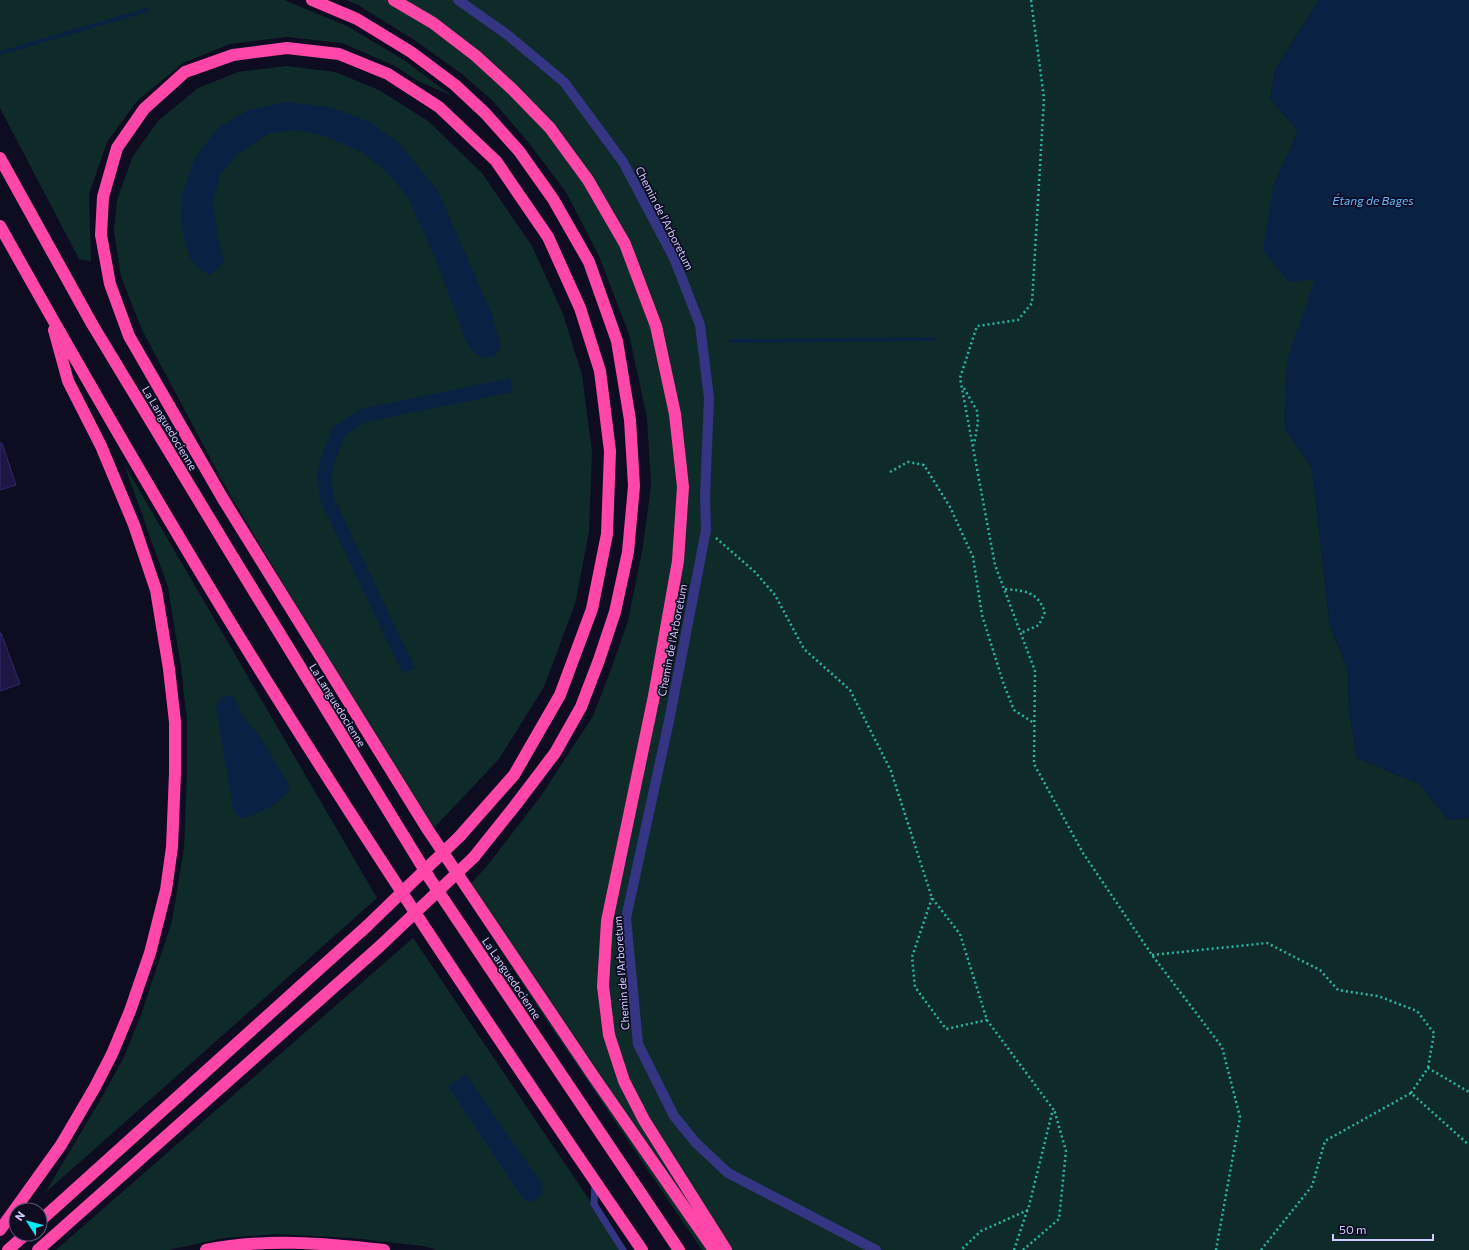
<svg xmlns="http://www.w3.org/2000/svg" width="1469" height="1250" viewBox="0 0 1469 1250" font-family="Commissioner,sans-serif">
<style>
.green{fill:#0f2b29}
.water{fill:#092143}
.lines{fill:none;stroke-linecap:round;stroke-linejoin:round}
.stream{stroke:#092143;stroke-width:4}
.building{fill:#1e1743;stroke:#322870}
.path{stroke:#27b8a8;stroke-width:2.5;stroke-dasharray:2 3;stroke-linecap:butt}
.lane{stroke:#343583;stroke-width:7}
.street{stroke:#343583;stroke-width:10}
.highway{stroke:#ff47a9;stroke-width:12}
.highway-bridge{stroke:#ff47a9;stroke-width:12}
.labels{text-anchor:middle;dominant-baseline:central;stroke-width:3.5;stroke-linejoin:round;paint-order:stroke}
.street-label{font-size:11px;fill:#cfccff;stroke:#0e0c21}
.water-label{font-size:12px;font-style:italic;fill:#5abbff;stroke:#0e0c21}
</style>
<rect width="100%" height="100%" fill="#0e0c21"/>
<path class="green" d="M0,0H284L347,26L404,60L452,96L418,81L393,65L342,43L287,37L230,44L183,63L137,101L107,142L89,194L91,261L79,259L0,108Z
M346,0H1319L1275,70L1270,98L1298,131L1273,187L1316,279L1287,361L1285,429L1312,468L1330,625L1348,670L1349,711L1357,758L1420,784L1448,820L1469,818V1250H702L537,1006L463,892L487,866L541,796L593,716L609,675L628,621L642,552L651,486L647,418L629,334L599,256L566,192L529,143L493,101L462,74L416,41L358,5Z
M287,66L335,72L379,90L428,121L482,173L532,246L563,314L582,375L592,452L589,532L575,604L544,687L499,759L430,832L223,482L142,330L121,276L114,231L117,200L133,156L158,121L198,88L238,72Z
M124,464L377,898L45,1193L98,1104L123,1059L141,1015L172,921L184,848L187,773V721L181,667L168,587Z
M413,938L623,1250H436L423,1246L352,1238L276,1234L224,1238L168,1250H56Z"/>
<path class="water" d="M1319,0H1469V818L1448,820L1420,784L1357,758L1349,711L1348,670L1330,625L1312,468L1285,429L1287,361L1315,279L1289,282L1263,250L1273,187L1298,131L1270,98L1275,70Z
M285,102L331,107L372,123L398,142L438,191L492,314L501,347L495,356L484,358L473,352L466,341L435,257L407,196L387,172L363,153L325,136L296,130L270,133L237,154L220,176L213,201L218,238L224,260L218,269L209,275L198,268L190,258L184,237L181,222L182,194L196,156L219,127L249,110Z
M510,378L513,392L366,422L345,435L337,456L331,476L334,498L415,668L403,674L321,502L317,475L323,452L334,426L361,409Z
M227,695L235,697L242,716L258,734L288,783L289,792L271,807L244,819L238,817L233,809L216,706L220,699Z
M466,1074L543,1186L541,1195L531,1202L523,1199L448,1086Z"/>
<g class="lines">
<path class="stream" d="M0,53L147,10
M731,341L933,339"/>
</g>
<path class="building" d="M0,443H2L16,485L0,490Z
M0,633H1L20,684L0,691Z"/>
<g class="lines">
<path class="path" d="M1031,0L1044,98L1032,303L1018,320L977,326L960,378L995,565L1035,671L1034,764L1083,853L1152,955L1222,1047L1240,1117L1216,1250
M964,388L977,411L978,422L974,445
M890,472L908,462L924,465L950,507L973,557L982,615L1003,682L1014,710L1034,723
M716,538L755,572L775,595L804,649L850,690L891,771L932,898L960,934L987,1020L1053,1109L1028,1210L981,1231L961,1250
M1005,589C1025,591 1037,591 1045,612L1039,625L1021,633
M932,898L912,957L915,987L946,1029L987,1020
M1152,955L1267,943L1320,970L1338,990L1378,996L1417,1011L1434,1033L1428,1068
M1411,1093L1428,1068L1469,1092
M1014,1250L1027,1211
M1023,1250L1059,1219L1066,1151L1054,1109
M1261,1250L1312,1186L1325,1141L1411,1093L1469,1145"/>
<path class="lane" d="M595,1183L594,1204L623,1250"/>
<path class="street" d="M458,0L509,36L564,82L623,162L674,258L700,325L709,398L705,496L706,530L669,721L626,918L638,1044L674,1116L696,1143L728,1173L876,1250"/>
<path class="highway" d="M312,0L357,19L411,52L455,85L485,113L519,151L553,199L589,262L617,341L630,420L634,486L628,552L615,612L599,660L581,707L555,753L514,807L474,857
M394,0L433,23L476,56L511,88L550,128L588,180L625,244L656,326L675,414L683,487L678,561L654,696L607,921L603,986L609,1035L624,1081L644,1120L726,1250
M0,158L92,324L228,549L430,879L679,1250
M0,226C74,358 150,490 229,620C360,834 500,1043 642,1250
M460,836L514,775L560,695L592,609L607,534L610,451L600,371L580,308L548,237L496,161L439,107L388,74L339,54L287,48L233,55L185,72L144,109L117,148L103,197L101,235L110,284L129,336L223,499L428,830L594,1077L714,1250
M40,1221L367,926
M0,1230L61,1145L95,1087L112,1054L130,1011L150,953L166,890L172,847L175,773V722L169,669L156,590L134,525L101,446L68,381L54,330
M8,1250L26,1234
M38,1250L379,947
M206,1250C264,1238 325,1243 384,1250"/>
<path class="highway-bridge" d="M367,926L460,836
M379,947L474,857"/>
</g>
<g class="labels">
<g class="street-label">
<text transform="translate(665 218) rotate(63)">Chemin de l'Arboretum</text>
<text transform="translate(170 428) rotate(59)">La Languedocienne</text>
<text transform="translate(672 640) rotate(-79)">Chemin de l'Arboretum</text>
<text transform="translate(338 705) rotate(58)">La Languedocienne</text>
<text transform="translate(621 973) rotate(-94)">Chemin de l'Arboretum</text>
<text transform="translate(512 978) rotate(56)">La Languedocienne</text>
</g>
<g class="water-label">
<text x="1373" y="200">Étang de Bages</text>
</g>
</g>
<g transform="translate(28 1222) rotate(306)"><circle r="19" fill="#0e0c21" stroke="#5b597a"/>
<path d="M0-3L7 15L0 10L-7 15Z" fill="#00ebf7"/>
<text y="-6" font-size="11" font-weight="bold" text-anchor="middle" fill="#cfccff">N</text>
</g>
<path d="M1333 1234v6h100v-6" fill="none" stroke="#cfccff" stroke-width="2"/>
<text x="1339" y="1234" font-size="12" fill="#cfccff" stroke="#0e0c21" stroke-width="3" paint-order="stroke">50 m</text>
</svg>
